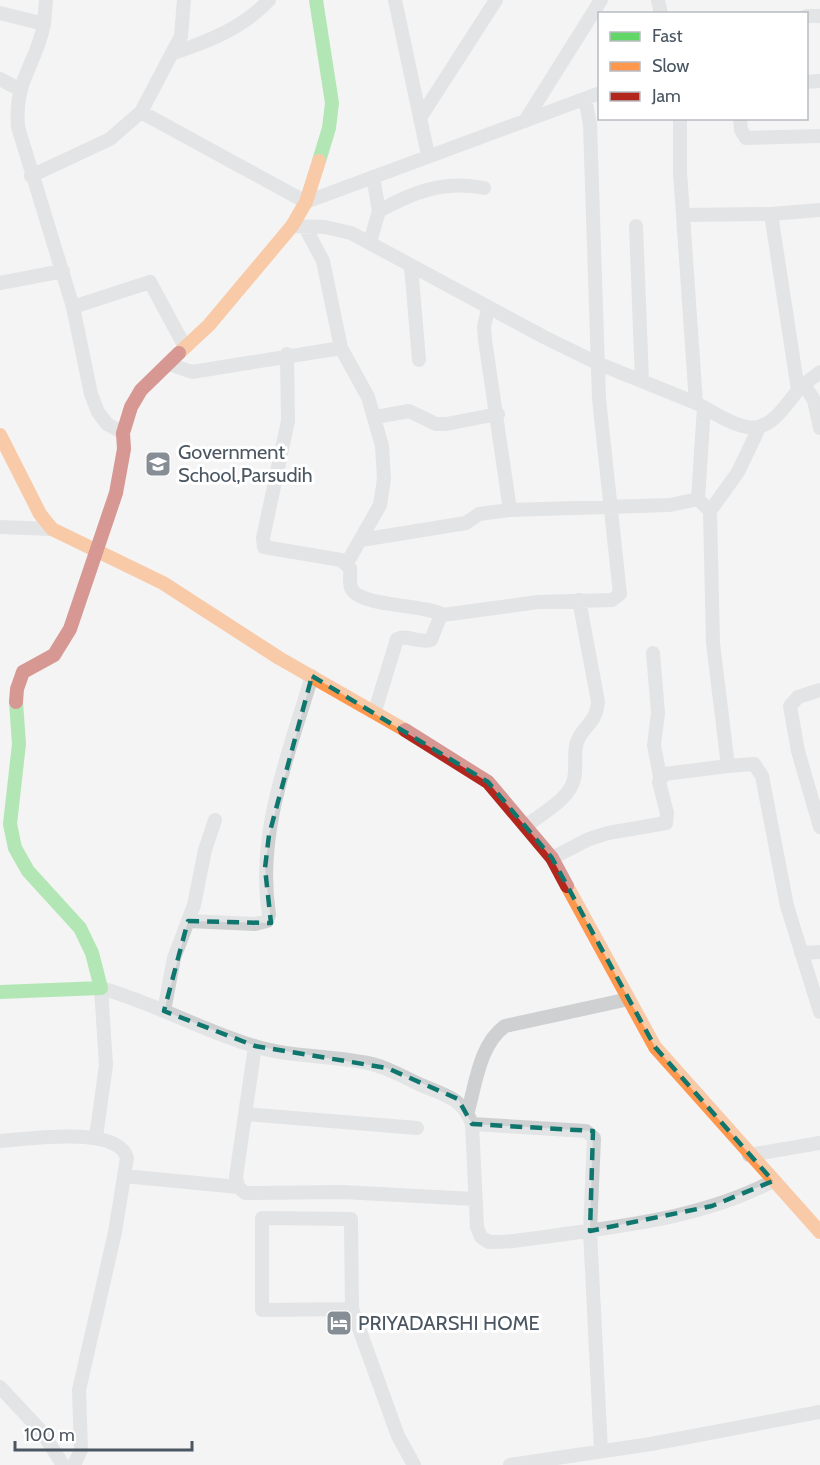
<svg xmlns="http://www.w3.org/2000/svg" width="820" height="1465" viewBox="0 0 820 1465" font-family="Cabin,sans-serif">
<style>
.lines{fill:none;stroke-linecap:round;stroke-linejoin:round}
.street{stroke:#ced0d2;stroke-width:14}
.fast{stroke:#63d668;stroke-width:14}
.slow{stroke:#ff974d;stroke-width:14}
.jam{stroke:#b3261e;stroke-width:14}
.marked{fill:none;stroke:#0f766e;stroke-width:4.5;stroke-dasharray:12 8;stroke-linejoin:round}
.labels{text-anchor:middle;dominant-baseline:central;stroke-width:6;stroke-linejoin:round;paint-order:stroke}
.poi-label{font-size:20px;fill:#4a5661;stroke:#fff;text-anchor:start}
</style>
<rect width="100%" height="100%" fill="#f4f4f4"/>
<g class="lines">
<path class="street" d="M395,0L428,155
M658,0L661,14
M0,13L44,24C36,66 14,79 18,127L73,307L91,394L98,412L107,424L123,433
M806,16H820
M44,24L46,0
M174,53C209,41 243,28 269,0
M0,79L19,89
M806,82L820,81
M141,112L306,202L600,93
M420,118L496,0
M680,118V172L696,403C712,411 729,424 747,427C770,432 786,405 798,390C804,383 813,378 820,372
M740,118L741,130L746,138L820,136
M525,121L601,0
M31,176L110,139L141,112L181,36L184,0
M379,211C413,192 444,180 484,188
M683,215L771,214
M292,226L325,227L351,233L544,337L597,363L696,403
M636,226L642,381
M305,227L323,261L341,348L368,397L382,446L384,479L380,505L347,563
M370,242L379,211L373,177
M411,266L419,360
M0,283L63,271
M73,307L150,282L185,347
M488,309L484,327L485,340L510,510L670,505L698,499
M287,354L288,421L263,538L264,547L341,560L350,568C351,575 348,585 353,591C366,607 424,604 443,615
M169,364L192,372L341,348
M804,385L814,400L820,428
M798,390L771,214L820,210
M376,417L409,411L436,424H446L498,414
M710,511L738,472L760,426
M0,527L52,529
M361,540L466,523L479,514L510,510
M653,653L658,713L654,745L660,777
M820,690L798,697L790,706L798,751L820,827
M375,711L397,639C408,634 420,644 431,640L440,617L443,615L538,602L612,600L620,594L599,399L590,124L585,99
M728,766L754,764L762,776L787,906L820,1012
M526,826C541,814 570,799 574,779C577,767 573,753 577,742C584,724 595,726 598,702L579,600
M552,858L589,839L608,833L666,823L667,813L659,782L664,774L728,766L713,643L710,511L698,499L704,407
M188,921L255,924L267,921L269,914C256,833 289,753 312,676
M801,953L820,952
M164,1011L174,958L194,905L205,850L215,820
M255,1046L236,1177L238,1187L245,1193L342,1192L475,1199
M468,1111C476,1082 480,1044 505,1026L629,999
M246,1114L417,1128
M472,1124L586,1131L594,1138L590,1231L601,1451
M96,1137L106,1065L101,988C154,1003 201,1030 254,1046C289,1057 326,1055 362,1062C384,1065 401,1076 421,1085C444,1095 463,1098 472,1124L477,1227L481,1237L489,1242C511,1243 535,1238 558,1235C630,1225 707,1216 773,1181
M0,1141C28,1139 118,1125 127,1158L115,1232L79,1390L81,1450L74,1465
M749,1155L820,1143
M124,1176L238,1187
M352,1309L262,1310V1218L351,1219L352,1309L398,1436L414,1465
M0,1387L42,1432L63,1465
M510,1465L651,1444L820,1412"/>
<path class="fast" d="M316,0L332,103L329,128L319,161
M0,992L101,988L92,953L80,928L28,871L15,848L10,824L19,744L16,702"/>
<path class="slow" d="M179,353L209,325L292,226L306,202L319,161
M0,435L40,514L52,529L163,583L279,658L405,730
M567,886L655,1047L820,1232"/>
<path class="jam" d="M16,702L17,689L23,672L54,655L70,629L116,493L124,449L123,433L131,407L141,390L179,353
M405,730L488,782L552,858L567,886"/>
</g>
<path d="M0 0H820V1465H0ZM312,676L488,782L552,858L655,1047L773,1181L712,1206L590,1231L593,1131L472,1124L458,1099L387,1068L255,1046L164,1011L188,921L271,923L265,868L269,835Z" fill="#f4f4f4" fill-opacity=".55" fill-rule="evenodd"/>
<path class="marked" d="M312,676L488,782L552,858L655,1047L773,1181L712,1206L590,1231L593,1131L472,1124L458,1099L387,1068L255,1046L164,1011L188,921L271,923L265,868L269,835Z"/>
<defs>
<g id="school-square" transform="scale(1.35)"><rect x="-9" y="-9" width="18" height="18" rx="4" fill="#868d94" stroke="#fff"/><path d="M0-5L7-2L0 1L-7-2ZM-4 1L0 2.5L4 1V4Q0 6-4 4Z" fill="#fff"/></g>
<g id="hotel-square" transform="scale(1.35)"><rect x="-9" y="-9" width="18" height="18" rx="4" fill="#868d94" stroke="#fff"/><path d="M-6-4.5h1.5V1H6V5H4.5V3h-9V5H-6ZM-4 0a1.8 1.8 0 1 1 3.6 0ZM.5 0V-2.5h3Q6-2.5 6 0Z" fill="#fff"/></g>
</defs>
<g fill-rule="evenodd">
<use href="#school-square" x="158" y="464"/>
<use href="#hotel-square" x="339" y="1323"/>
</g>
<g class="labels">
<g class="poi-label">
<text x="178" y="452">Government<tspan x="178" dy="23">School,Parsudih</tspan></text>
<text x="358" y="1323">PRIYADARSHI HOME</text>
</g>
</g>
<rect x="598" y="12" width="210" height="108" fill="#ffffff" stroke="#b7bbc0" stroke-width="1.5"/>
<rect x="610" y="32" width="30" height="9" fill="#63d668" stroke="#b7bbc0" stroke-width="1.5"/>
<text x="652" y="42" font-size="18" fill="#4a5661">Fast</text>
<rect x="610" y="62" width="30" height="9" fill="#ff974d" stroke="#b7bbc0" stroke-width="1.5"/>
<text x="652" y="72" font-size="18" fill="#4a5661">Slow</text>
<rect x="610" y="92" width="30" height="9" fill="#b3261e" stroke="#b7bbc0" stroke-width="1.5"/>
<text x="652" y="102" font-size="18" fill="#4a5661">Jam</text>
<path d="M15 1441v9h177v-9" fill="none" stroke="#4a5661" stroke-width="3"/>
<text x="24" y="1441" font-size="18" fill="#4a5661" stroke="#ffffff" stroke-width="4.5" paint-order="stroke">100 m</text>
</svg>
